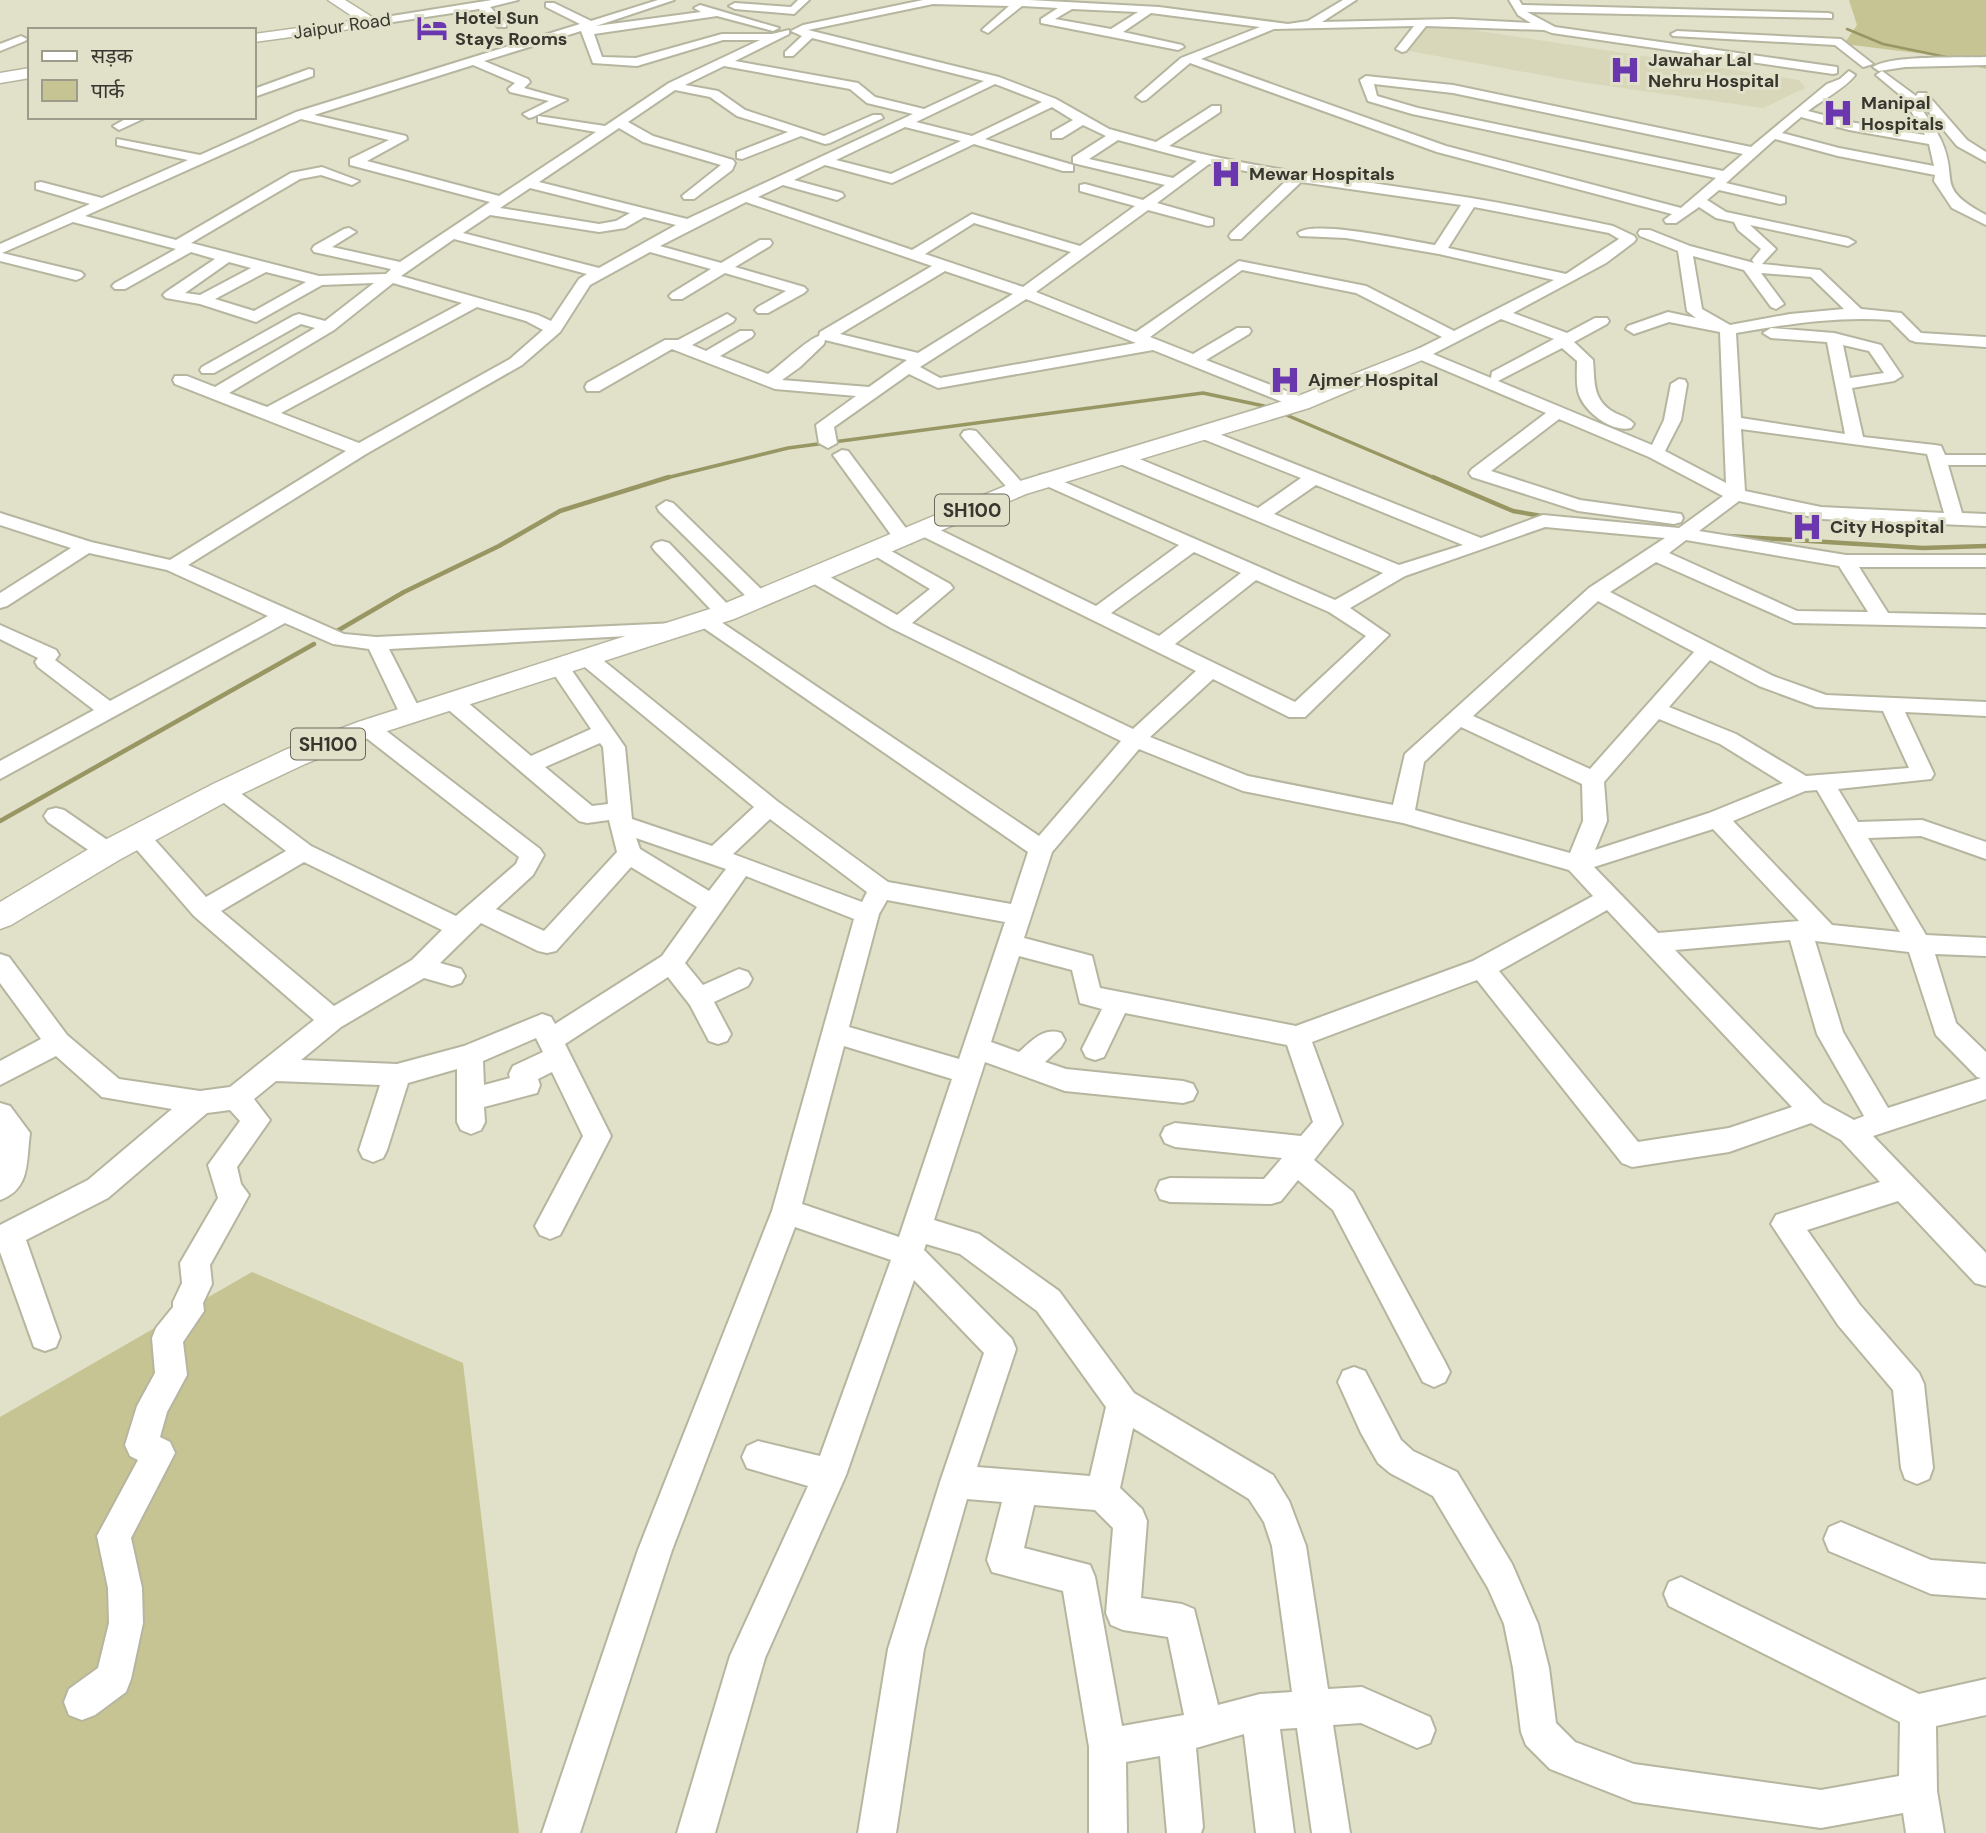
<svg xmlns="http://www.w3.org/2000/svg" width="1986" height="1833" viewBox="0 0 1986 1833" font-family="'DM Sans','Noto Sans Devanagari',sans-serif">
<style>
.built{fill:#d8d7b9}
.green{fill:#c6c492}
.lines{fill:none;stroke-linecap:round;stroke-linejoin:round}
.stream-far2{stroke:#989662;stroke-width:2.5}
.stream-far1{stroke:#989662;stroke-width:3.5}
.stream{stroke:#989662;stroke-width:4.5}
.minor-casing{stroke:#b6b59f;stroke-width:4}
.major-casing{stroke:#b6b59f;stroke-width:3}
.minor{fill:#fff;fill-rule:evenodd}
.major{fill:#fff;fill-rule:evenodd}
.labels{text-anchor:middle;dominant-baseline:central;stroke-width:6;stroke-linejoin:round;paint-order:stroke}
.far-poi-label{font-size:18px;font-weight:bold;fill:#38372f;stroke:#e1e0c9;text-anchor:start}
.far-street-label{font-size:18px;fill:#38372f;stroke:#e1e0c9}
.shield{fill:#e1e0c9;stroke:#6b6a5d;stroke-width:2}
.shield-label{font-size:19px;font-weight:bold;fill:#38372f}
</style>
<rect width="100%" height="100%" fill="#e1e0c9"/>
<path class="built" d="M1427,23L1799,80L1805,88L1763,108L1580,82L1404,50Z"/>
<path class="green" d="M1849,0H1986V69L1925,54L1844,44L1857,25Z
M252,1272L463,1363L519,1833H0V1417Z"/>
<g class="lines">
<path class="stream-far2" d="M1847,29L1883,44L1956,59"/>
<path class="stream-far1" d="M1284,414L1437,479
M662,479L788,448L1203,393L1264,406"/>
<path class="stream" d="M1433,477L1513,511L1547,517
M1728,536L1923,548L1986,546
M337,631L404,592L499,546L560,511L669,477
M0,821L314,644"/>
<g class="minor-casing">
<path id="minor" d="M492,0H518L490,7L506,23V27H498L479,9L373,25L367,22L373,19Z
M658,0H674L596,26L701,12L694,8L700,5L779,28L773,31L717,16L594,34L602,57L636,58L722,34H772L789,30V34L735,61L858,83L875,97L924,109L984,81L812,38L793,56H785V52L802,36L791,31L803,25L923,0H1029L1159,7L1288,24L1308,21L1343,0H1356L1322,22L1453,19L1531,23L1518,15L1509,0H1519L1522,5L1828,13L1832,14V18L1527,12L1555,27L1837,67V73L1833,74L1552,33L1544,30L1426,26L1406,51L1402,52L1396,49L1414,26L1274,29L1201,59L1446,146L1681,208L1716,178L1412,114L1368,101L1360,80L1366,76L1453,85L1751,147L1827,84L1840,79L1849,71L1855,75C1847,87 1822,100 1808,111L1850,122L1925,135L1911,111L1912,105L1876,75L1882,71L1916,96L1918,93H1926L1967,140L1986,152V162L1957,146L1924,106L1923,111C1929,120 1936,130 1941,140C1960,182 1933,186 1986,215V225L1952,208L1934,181L1935,175L1838,156L1775,139L1726,183L1785,197V203L1780,204L1719,190L1707,200L1726,212L1848,238L1855,242L1848,246L1750,225L1776,249L1762,264L1820,270L1861,309L1901,313L1921,333L1986,337V347L1916,342L1910,340L1890,320C1838,316 1788,324 1736,333L1741,418L1845,434L1827,342L1771,338L1763,333L1771,328L1834,333L1881,345L1902,376L1894,381L1852,388L1863,437L1935,445L1941,446L1945,455H1986V465H1948L1962,513L1986,514V526L1821,519L1739,501L1699,531L1846,555H1986V567H1859L1888,613L1986,615V627L1794,623L1656,562L1610,592L1773,676L1826,695L1986,702V716L1905,712L1934,774L1931,779L1838,789L1858,822L1922,820L1986,842V859L1921,836L1868,838L1926,935L1986,938V956L1935,954L1956,1023L1986,1052V1099L1873,1136L1986,1253V1286L1975,1283L1898,1201L1807,1230L1860,1305L1919,1373L1924,1384L1933,1468L1929,1479L1917,1484L1905,1479L1901,1468L1893,1390L1838,1325L1771,1224L1776,1215L1880,1182L1841,1140L1811,1123L1729,1152L1632,1167L1622,1163L1477,980L1312,1042L1342,1124L1314,1160L1353,1192L1445,1362L1450,1372L1445,1382L1434,1387L1423,1382L1333,1210L1298,1180L1281,1201L1271,1204L1170,1202L1160,1199L1156,1190L1160,1181L1170,1178L1264,1179L1282,1158L1175,1147L1165,1143L1161,1135L1165,1127L1175,1123L1301,1136L1313,1122L1287,1045L1125,1013L1104,1057L1095,1060L1086,1057L1082,1049L1102,1009L1080,1003L1072,970L1019,956L991,1042L1019,1052C1032,1041 1043,1027 1061,1033L1065,1040L1061,1047L1045,1062L1066,1069L1183,1081L1193,1084L1197,1092L1193,1100L1183,1103L1065,1091L985,1062L934,1220L979,1234L1059,1291L1134,1393L1273,1475L1289,1501L1306,1546L1328,1689L1362,1687L1430,1717L1435,1730L1430,1743L1417,1748L1361,1723L1333,1725L1350,1833H1312L1297,1728L1280,1729L1294,1833H1256L1244,1734L1196,1748L1203,1827L1201,1833H1167L1160,1756L1126,1762L1127,1833H1089V1747L1063,1591L992,1572L987,1560L1002,1502L967,1499L924,1649L896,1833H858L888,1649L940,1482L984,1353L914,1280L846,1475L765,1658L715,1833H677L730,1656L808,1486L747,1468L742,1457L747,1446L758,1441L820,1456L891,1260L795,1227L672,1550L580,1833H542L638,1550L772,1211L854,919L746,876L685,963L703,985L739,969L748,972L752,979L748,986L714,1002L731,1034L727,1041L718,1044L709,1041L690,1005L668,977L565,1044L611,1136L560,1235L550,1239L540,1235L535,1226L583,1136L552,1072L538,1079L540,1085L537,1093L484,1107L485,1122L481,1130L471,1134L461,1130L457,1122V1069L408,1083L387,1150L383,1158L373,1162L363,1158L359,1150L380,1085L276,1081L254,1099L270,1120L237,1167L241,1184L249,1195L210,1265L212,1284L203,1303L204,1311L183,1342L187,1375L167,1412L160,1437L170,1442L175,1453L131,1538L142,1588L143,1623L131,1679L126,1692L95,1715L82,1720L69,1715L64,1702L69,1689L98,1668L109,1623L108,1588L97,1536L138,1460L130,1456L125,1445L137,1406L155,1373L152,1338L156,1328L173,1307V1302L182,1283L180,1263L218,1198L208,1165L240,1121L230,1110L207,1113L108,1198L26,1240L60,1337L56,1347L45,1351L34,1347L0,1252V1225L88,1180L172,1109L102,1097L56,1056L0,1085V1061L41,1039L0,983V954L9,957L67,1035L119,1079L200,1091L230,1087L314,1020L194,916L130,842L126,836L130,830L138,828L146,830L206,897L286,851L215,796L212,791L215,786L223,783L231,786L311,846L456,916L516,864L519,857L360,733L357,728L360,723H376L540,849L544,855L533,875L496,909L544,931L617,852L609,820L587,823L579,821L444,706L441,701L444,696H460L531,756L591,729L549,667L552,662H566L625,747L632,819L712,846L754,807L580,663L577,658L580,653H594L777,801L888,882L1011,904L1028,852L698,624L695,620L698,616H712L1039,836L1121,741L891,628L809,581L806,577L809,573H823L897,615L930,589L867,551L877,545L884,547L950,584L953,588L912,623L1133,729L1196,671L918,534L916,530L918,526H932L1096,606L1179,545L1040,483L1037,479L1040,475L1046,474L1335,600L1383,573L1113,461L1110,457L1113,453H1125L1258,508L1301,478L1198,437L1195,433L1204,428L1481,538L1543,515L1679,528L1723,496L1649,457L1559,419L1491,471L1580,500L1681,514L1683,518L1681,522L1674,524L1578,511L1472,477L1469,473L1472,469L1546,413L1414,357L1412,354L1414,351L1442,337L1356,293L1242,270L1150,337L1193,354L1237,328H1249L1251,331L1249,334L1206,360L1307,399L1309,403L1307,407H1295L1153,350L938,388L909,374L834,427L837,443L828,448L819,443L816,425L856,396L775,389L672,349L599,391H587L585,387L587,383L665,340H678L727,314L735,319L733,322L692,345L706,351L740,331H752L754,334L752,337L720,356L768,374C780,366 809,338 819,336L820,332L932,266L746,202L660,246L721,263L760,240H770L772,243L770,246L735,267L804,287L807,290L804,293L768,313H758L755,310L758,307L786,291L725,273L682,299H672L669,296L672,293L711,269L650,252L590,285L560,332L522,365L366,454L188,565L344,634L376,637L676,623L683,625L686,629L683,633L389,649L422,714L419,719H403L400,714L369,649L333,644L285,623L0,779V761L94,710L38,667L35,662L38,658L0,639V625L56,650L59,655L55,660L110,701L268,616L167,570L89,553L7,606L0,608V593L71,548L0,525V513L91,542L170,560L346,451L175,384L173,380L175,376H187L215,387L315,328L301,324L214,373H202L200,370L202,367L293,316L299,314L325,321L374,283L322,285L256,322L200,304L166,298L163,295L166,292L215,259L191,252L125,289H115L112,286L115,283L176,249L73,222L2,253L81,272L84,275L81,278L76,280L0,261V244L90,204L36,189V183L41,182L102,198L188,160L117,145V139L200,155L296,112L580,24L546,7V3H554L591,21ZM933,4L1009,6L984,28L982,30L988,33L1022,6L1058,8L1041,19V23L1178,50L1184,47L1182,45L1123,32L1151,13L1260,27L1181,58L1136,97L1142,101L1146,100L1190,63L1437,152L1672,214L1664,220L1666,223H1676L1699,207L1716,218L1734,222L1738,230L1761,249L1752,260L1754,263L1690,246L1650,230H1640L1638,233L1640,236L1678,251L1687,311L1696,318L1668,312L1628,326L1626,329L1634,334L1669,322L1720,332L1726,483L1665,451L1681,420L1687,384L1685,380L1679,379L1671,384L1664,420L1652,445L1498,381L1562,348L1577,361C1577,371 1576,381 1578,391C1582,410 1611,433 1631,428L1634,424C1629,418 1622,416 1615,413C1592,400 1595,383 1593,360L1574,342L1607,324L1609,321L1607,318H1595L1567,333L1513,313L1606,263L1634,242L1636,239L1634,236L1613,226C1566,216 1518,206 1471,198C1370,181 1268,172 1169,146L1220,112V106H1212L1156,142L1109,129L1056,99L999,77L808,30ZM1072,9L1138,12L1111,29L1055,19ZM581,31L593,63L637,66L723,40H760L669,83L605,126L538,116V122L596,132L499,196L367,161L407,139L406,136L314,115L473,65L515,83L508,89L510,92L549,101L523,114L529,118L533,117L567,100L524,88L530,82L528,79L484,61ZM724,66L850,89L867,103L913,114L687,219L539,182L619,128L643,142L721,165L682,196L684,199H694L732,170L735,163L733,160L653,136L628,122L675,90L710,97L737,116L788,132L737,152V158L742,159L801,136L825,144L830,143L883,118L881,115H873L824,136L745,110L718,91L685,85ZM995,84L1042,102L972,136L916,122ZM1374,84L1453,93L1743,154L1723,171L1418,108L1377,96ZM1052,107L1073,120L1052,132V138H1062L1083,125L1106,136L1073,157V163L1165,185L1143,200L1085,184L1080,185V191L1135,206L1080,246L972,214L912,250L758,197L783,185L837,200L844,196L842,193L794,180L825,165L892,183L974,144L1063,171H1073V165L985,139ZM1801,117L1849,130L1929,144L1934,166L1839,148L1782,133ZM301,119L389,140L350,159V165L490,202L400,262L332,247L356,232L349,228L344,229L314,246L312,249L314,252L391,269L386,274L319,276L191,243L300,179L321,175L352,185L359,181L322,167L291,173L176,240L85,216ZM905,127L961,141L891,174L836,160ZM1118,140L1197,161L1173,178L1089,159ZM1209,164L1288,179L1231,233L1229,236L1231,239H1241L1301,182L1461,205L1435,245C1411,241 1313,219 1298,233L1300,236L1346,238L1439,254L1554,280L1454,331L1366,286L1239,261L1136,332L1036,292L1148,210L1208,226L1213,225V219L1157,203ZM530,188L630,213L616,221L599,224L500,208ZM1474,207L1609,233L1619,239L1566,274L1448,248ZM490,215L599,232L625,228L644,217L676,225L599,268L463,233ZM974,223L1071,252L1023,287L925,254ZM454,239L587,274L579,279L551,321L538,315L401,276ZM1693,256L1744,270L1771,307L1776,309L1784,304L1761,273L1811,277L1844,309L1790,314L1730,325L1702,309ZM229,262L251,268L200,295L185,293ZM945,271L1013,294L918,353L840,334ZM266,272L306,282L254,311L215,299ZM393,283L462,303L267,407L229,393L334,330ZM1026,299L1136,343L940,378L920,367ZM477,307L526,321L543,330L510,359L359,443L281,413ZM1501,319L1554,339L1492,372L1491,378L1433,354ZM825,340L907,360L869,387L782,380L800,367L824,344ZM1843,345L1869,351L1884,373L1850,378ZM1741,429L1927,454L1944,513L1821,507L1745,491ZM1316,485L1463,545L1399,565L1274,514ZM1545,527L1665,538L1589,588L1405,754L1393,805L1248,776L1150,737L1213,679L1289,717H1305L1389,635L1350,608L1405,576ZM1686,540L1839,566L1868,612L1797,611L1669,553ZM1194,552L1241,573L1159,636L1111,613ZM1256,580L1329,612L1366,636L1295,702L1175,644ZM1598,601L1694,652L1590,769L1473,716ZM1710,660L1759,686L1816,707L1883,711L1909,768L1806,776L1736,734L1669,707ZM1659,719L1720,744L1783,783L1709,813L1595,850L1607,821L1604,782ZM1461,727L1582,784L1583,821L1570,853L1415,810L1424,762ZM600,743L603,747L608,804L592,806L545,767ZM1139,749L1243,791L1403,823L1569,870L1593,896L1473,961L1296,1026L1100,988L1092,956L1024,938L1052,852ZM1817,790L1900,932L1832,925L1733,821L1805,791ZM770,819L867,892L862,902L733,854ZM1713,829L1799,921L1658,933L1594,867ZM636,838L726,869L709,891L640,849ZM304,862L442,930L412,960L334,1006L221,911ZM631,867L697,907L662,956L555,1024L551,1017L542,1014L464,1046L397,1064L301,1060L341,1027L424,978L452,986L461,983L465,976L461,969L440,963L481,923L538,951L547,953L556,951ZM887,900L1005,922L959,1059L849,1027L879,914ZM1607,910L1792,1107L1729,1128L1638,1142L1499,971ZM1790,940L1817,1034L1864,1116L1854,1120L1823,1103L1675,950ZM1815,941L1909,952L1936,1035L1977,1077L1981,1078L1888,1108L1843,1032ZM536,1038L543,1052L513,1066L509,1074L510,1078L484,1085L483,1061ZM844,1046L952,1079L899,1237L802,1204ZM926,1244L960,1254L1037,1311L1106,1407L1090,1476L977,1467L1016,1349L1012,1339L924,1250ZM1133,1428L1249,1499L1264,1522L1272,1546L1292,1692L1260,1694L1218,1705L1194,1609L1182,1604L1141,1598L1147,1521L1142,1509L1120,1488ZM1034,1505L1095,1510L1113,1528L1106,1613L1111,1625L1123,1630L1168,1637L1184,1715L1122,1726L1095,1577L1090,1565L1024,1548Z
M798,0H809L794,14L735,9L729,6L735,3L791,7Z
M1677,31L1841,39L1873,64L1863,67L1835,45L1673,36L1671,34Z
M21,36L27,39L25,41L0,51V44Z
M1986,57V65L1905,67L1879,71L1873,67C1890,55 1962,58 1986,57Z
M309,69L313,70V76L254,97V89Z
M129,117H147L119,130L113,126Z
M970,430L976,431L1024,485L1027,489L1024,493H1012L964,439L961,435L964,431Z
M842,450L848,451L911,535L913,539L911,543H897L833,455Z
M666,501L673,503L767,595L770,599L767,603H753L659,511L657,507Z
M662,541L669,543L732,609L735,613L732,617H718L655,551L652,547L655,543Z
M56,808L64,810L116,846L120,852L116,858L108,860L100,858L48,822L44,816L48,810Z
M0,1103L10,1106L30,1133C26,1161 31,1189 0,1200Z
M1354,1367L1365,1371L1401,1440L1413,1451L1457,1472L1512,1564L1538,1624L1549,1668L1556,1723L1575,1742L1634,1764L1821,1790L1899,1776L1900,1722L1669,1606L1664,1594L1669,1582L1681,1577L1919,1694L1986,1679V1715L1936,1726L1937,1791L1944,1833H1906L1903,1813L1821,1828L1634,1802L1550,1769L1526,1745L1521,1732L1513,1668L1504,1624L1488,1588L1433,1496L1390,1473L1378,1463L1361,1433L1338,1382L1343,1371Z
M1841,1522L1931,1560L1986,1564V1598L1931,1594L1829,1551L1824,1539L1829,1527Z"/>
</g>
<g class="major-casing">
<path id="major" d="M328,0H345L380,22L373,26L254,42V34L358,20Z
M30,68V78L0,83V73Z
M1420,348L1427,350L1430,354L1427,358L1309,408L1026,494L734,619L378,734L305,764L233,798L119,860L11,925L0,929V902L97,844L213,784L285,750L358,722L716,607L1010,484L1293,398Z"/>
</g>
<use href="#minor" class="minor"/>
<use href="#major" class="major"/>
</g>
<defs>
<g id="hotel-bare" transform="scale(2.415)"><path d="M-6-4.5h1.5V1H6V5H4.5V3h-9V5H-6ZM-4 0a1.8 1.8 0 1 1 3.6 0ZM.5 0V-2.5h3Q6-2.5 6 0Z" fill="#6b37ae" stroke="#e1e0c9" stroke-width="2.5" paint-order="stroke"/></g>
<g id="hospital-bare" transform="scale(2.415)"><path d="M-5-5h3v3.5h4V-5h3V5h-3V1.5h-4V5h-3Z" fill="#6b37ae" stroke="#e1e0c9" stroke-width="2.5" paint-order="stroke"/></g>
</defs>
<g fill-rule="evenodd">
<use href="#hotel-bare" x="432" y="28"/>
<use href="#hospital-bare" x="1625" y="70"/>
<use href="#hospital-bare" x="1838" y="113"/>
<use href="#hospital-bare" x="1226" y="174"/>
<use href="#hospital-bare" x="1285" y="380"/>
<use href="#hospital-bare" x="1807" y="527"/>
</g>
<g class="labels">
<g class="far-poi-label">
<text x="455" y="18">Hotel Sun<tspan x="455" dy="21">Stays Rooms</tspan></text>
<text x="1648" y="60">Jawahar Lal<tspan x="1648" dy="21">Nehru Hospital</tspan></text>
<text x="1861" y="103">Manipal<tspan x="1861" dy="21">Hospitals</tspan></text>
<text x="1249" y="174">Mewar Hospitals</text>
<text x="1308" y="380">Ajmer Hospital</text>
<text x="1830" y="527">City Hospital</text>
</g>
<g class="far-street-label">
<text transform="translate(342 26) rotate(-8)">Jaipur Road</text>
</g>
<g class="shield">
<rect x="935" y="494.5" width="74" height="31" rx="5"/>
<rect x="291" y="728.5" width="74" height="31" rx="5"/>
</g>
<g class="shield-label">
<text x="972" y="510">SH100</text>
<text x="328" y="744">SH100</text>
</g>
</g>
<rect x="28" y="28" width="228" height="91" fill="#e1e0c9" stroke="#9d9c8b" stroke-width="2"/>
<rect x="42" y="51" width="35" height="10" fill="#ffffff" stroke="#9d9c8b" stroke-width="2"/>
<text x="91" y="63" font-size="21" fill="#38372f">सड़क</text>
<rect x="42" y="80" width="35" height="21" fill="#c6c492" stroke="#9d9c8b" stroke-width="2"/>
<text x="91" y="98" font-size="21" fill="#38372f">पार्क</text>
</svg>
